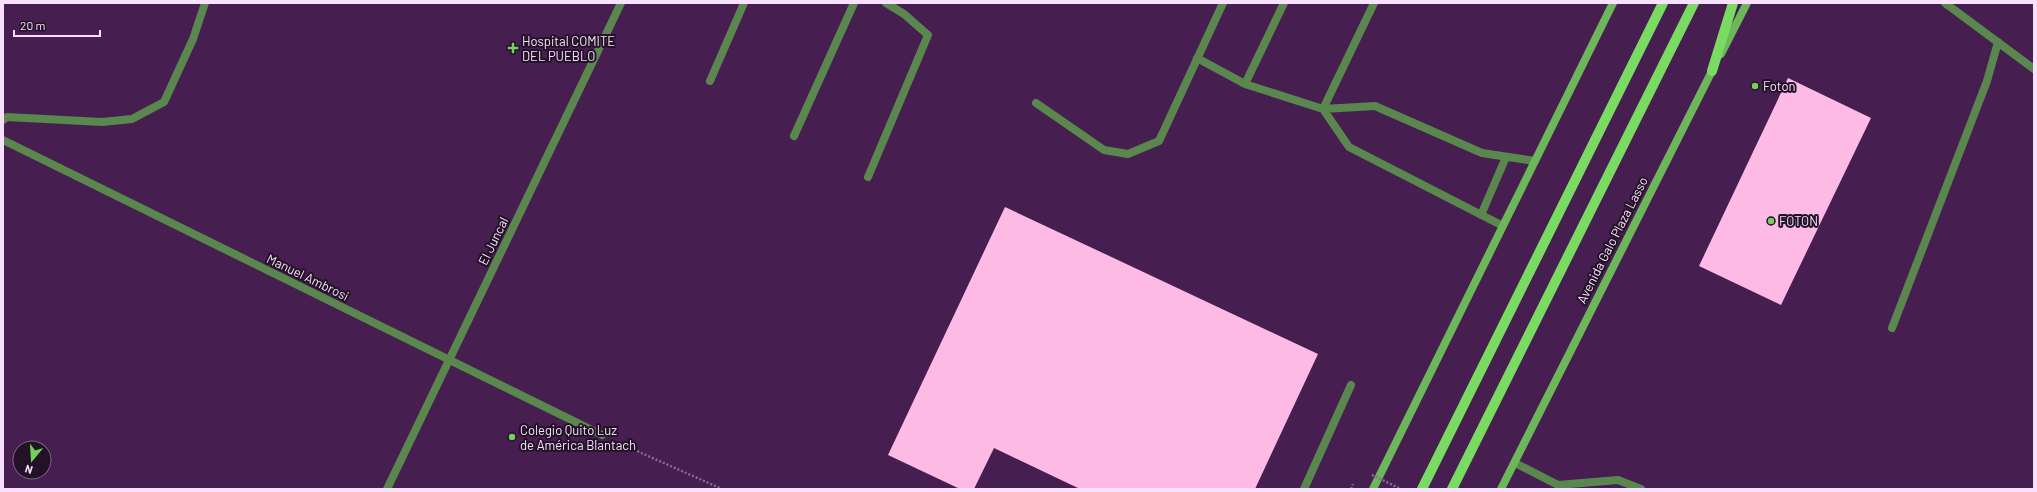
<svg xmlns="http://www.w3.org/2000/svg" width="2037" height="492" viewBox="0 0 2037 492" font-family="Barlow,sans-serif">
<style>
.building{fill:#fcbae5}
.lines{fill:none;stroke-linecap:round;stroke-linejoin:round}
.path{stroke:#8b6a93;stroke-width:2.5;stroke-dasharray:2 2;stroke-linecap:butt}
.service{stroke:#59874e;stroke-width:8}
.minor{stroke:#59874e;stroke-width:8}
.secondary{stroke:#6cb75a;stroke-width:8}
.primary{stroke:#7adb62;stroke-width:10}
.path-bridge{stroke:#8b6a93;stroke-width:2.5;stroke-dasharray:2 2;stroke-linecap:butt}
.poi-dot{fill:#73d25c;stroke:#231227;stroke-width:1.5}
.labels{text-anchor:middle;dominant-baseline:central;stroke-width:4;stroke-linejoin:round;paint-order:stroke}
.poi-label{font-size:13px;fill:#f8e0fe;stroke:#231227;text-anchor:start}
.street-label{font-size:13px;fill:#f8e0fe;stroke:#231227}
</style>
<rect width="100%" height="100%" fill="#461e4f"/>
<path class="building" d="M1788,78L1871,118L1781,305L1699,266Z
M1005,207L1318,354L1255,489H1080L994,448L974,489H960L888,455Z"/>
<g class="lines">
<path class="path" d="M619,443L722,489
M1351,489L1353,484"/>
<path class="service" d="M3,120L7,117L102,122L132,119L164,102L193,39L205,3
M1892,328L1987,81L1998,42
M1515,463L1558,485L1618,480L1641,489"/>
<path class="minor" d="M1945,3L2034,69
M1197,58L1245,84L1323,109L1375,106L1482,153L1535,161
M710,81L744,3
M1245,84L1284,3
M1036,103L1104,150L1128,154L1159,141L1223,3
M1323,109L1349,147L1503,226
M1323,109L1374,3
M794,136L854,3
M3,140L602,435
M868,177L928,35L904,14L886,3
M1481,215L1506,157
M387,489L621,3
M1304,489L1351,385"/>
<path class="secondary" d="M1721,54L1747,3
M1373,489L1613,3
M1501,489L1714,67"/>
<path class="primary" d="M1712,71L1733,3
M1422,489L1663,3
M1452,489L1694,3"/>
<path class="path-bridge" d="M1372,475L1401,489"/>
</g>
<g class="poi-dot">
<path d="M511 42h4v4h4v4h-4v4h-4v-4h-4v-4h4z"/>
<circle cx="1755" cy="86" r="4"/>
<circle cx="1771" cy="221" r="4"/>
<circle cx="512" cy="437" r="4"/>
</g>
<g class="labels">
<g class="poi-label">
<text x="522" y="41">Hospital COMITE<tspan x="522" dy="15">DEL PUEBLO</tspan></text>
<text x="1763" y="86">Foton</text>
<text x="1779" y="221">FOTON</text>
<text x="520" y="430">Colegio Quito Luz<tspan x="520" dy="15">de América Blantach</tspan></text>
</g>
<g class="street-label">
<text transform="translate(1612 240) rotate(-63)">Avenida Galo Plaza Lasso</text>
<text transform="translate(493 241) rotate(-64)">El Juncal</text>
<text transform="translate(308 277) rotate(26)">Manuel Ambrosi</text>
</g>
</g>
<rect width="2037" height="492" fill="none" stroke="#f8e0fe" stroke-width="8"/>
<g transform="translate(32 460) rotate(198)"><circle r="19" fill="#231227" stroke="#78647d"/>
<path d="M0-3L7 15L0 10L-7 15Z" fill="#73d25c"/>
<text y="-6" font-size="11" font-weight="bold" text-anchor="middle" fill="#f8e0fe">N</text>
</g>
<path d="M14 30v6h86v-6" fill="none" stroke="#f8e0fe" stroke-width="2"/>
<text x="20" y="30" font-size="12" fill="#f8e0fe" stroke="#231227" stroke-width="3" paint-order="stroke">20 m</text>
</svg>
